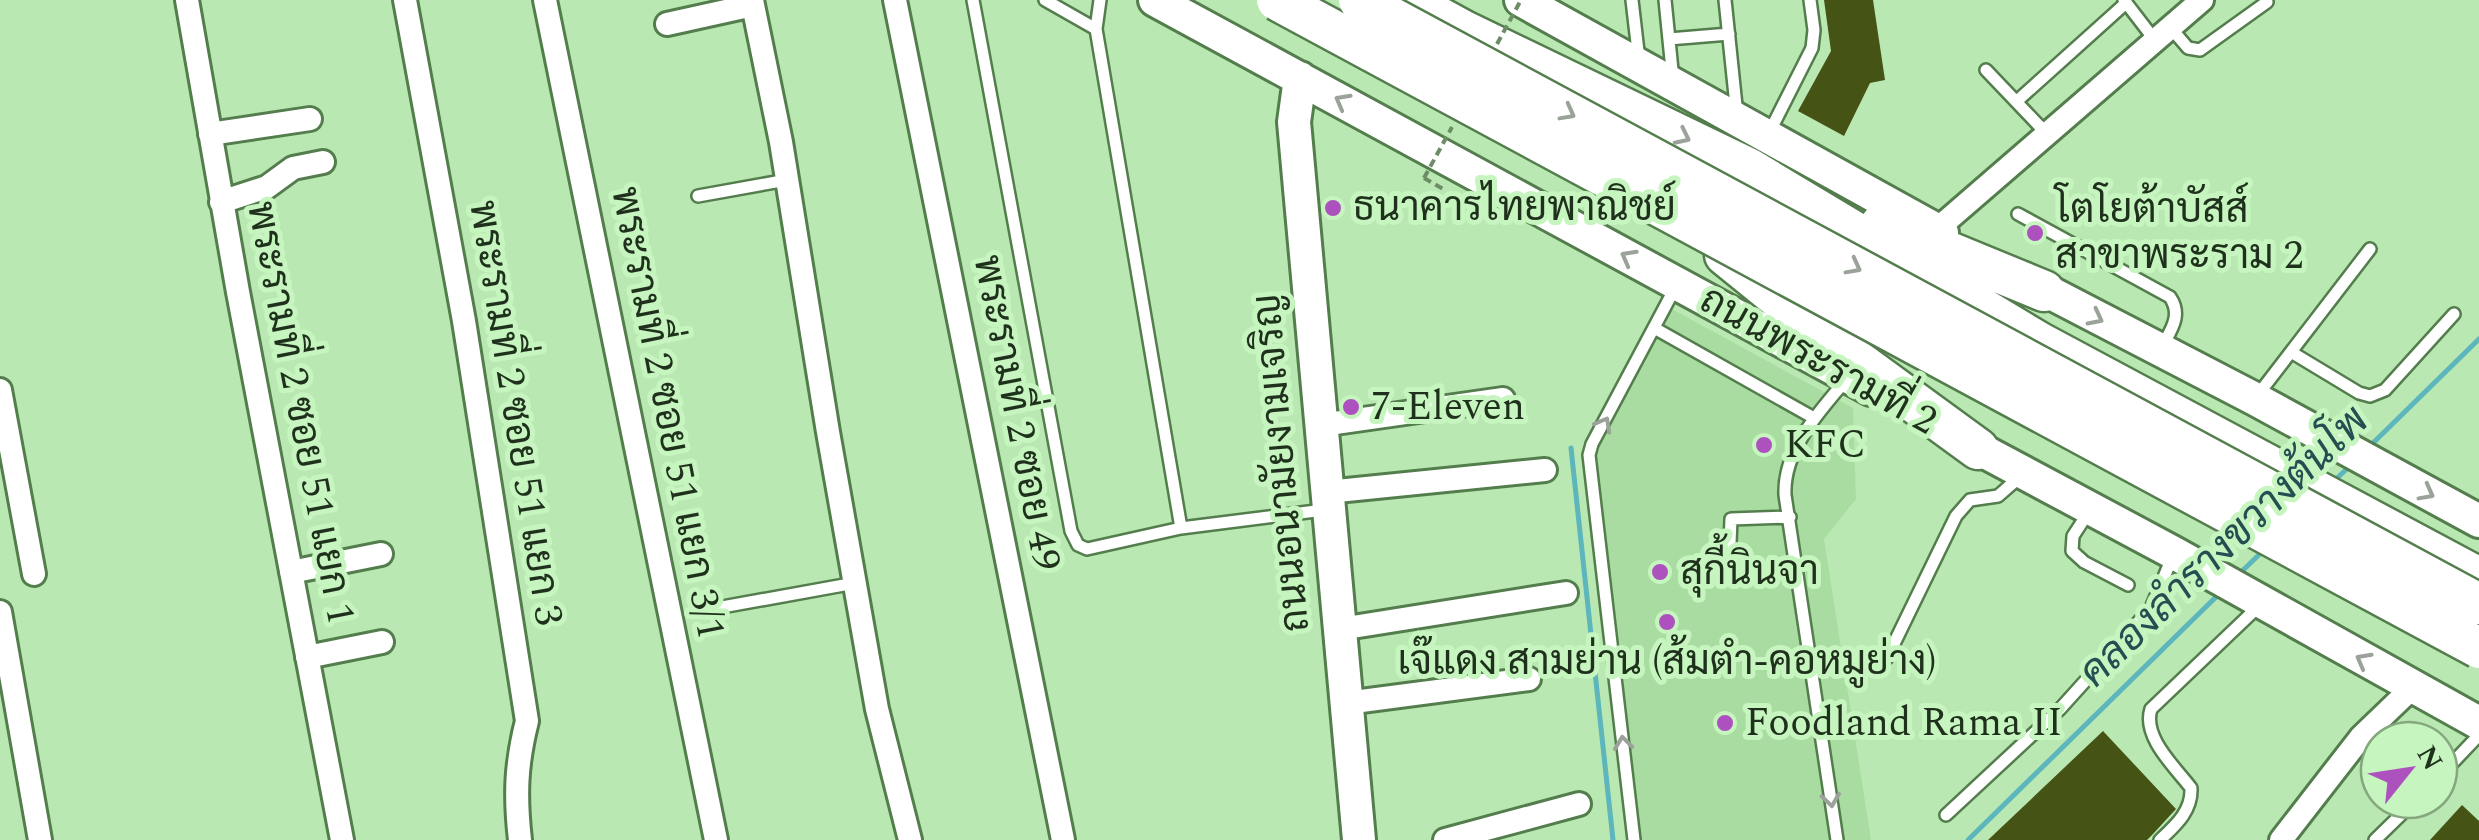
<svg xmlns="http://www.w3.org/2000/svg" width="2479" height="840" viewBox="0 0 2479 840" font-family="Spectral,Sarabun,serif">
<style>
.built{fill:#a9dca1}
.lines{fill:none;stroke-linecap:round;stroke-linejoin:round}
.stream{stroke:#5cb6bc;stroke-width:5}
.building{fill:#455315}
.lane-casing{stroke:#537d4c;stroke-width:16}
.street-casing{stroke:#537d4c;stroke-width:28}
.secondary-casing{stroke:#537d4c;stroke-width:38}
.highway-casing{stroke:#537d4c;stroke-width:45}
.path{stroke:#6d8d67;stroke-width:4;stroke-dasharray:8 5;stroke-linecap:butt}
.lane{stroke:#fff;stroke-width:11}
.street{stroke:#fff;stroke-width:22}
.secondary{stroke:#fff;stroke-width:32}
.highway{stroke:#fff;stroke-width:40}
.highway-bridge-casing{stroke:#537d4c;stroke-width:45;stroke-linecap:butt}
.path-bridge{stroke:#6d8d67;stroke-width:4;stroke-dasharray:8 5;stroke-linecap:butt}
.highway-bridge{stroke:#fff;stroke-width:40}
.oneway{stroke:#9aa299}
.poi-dot{fill:#ac51bd;stroke:#c7f5bf;stroke-width:4}
.labels{text-anchor:middle;dominant-baseline:central;stroke-width:10;stroke-linejoin:round;paint-order:stroke}
.poi-label{font-size:40px;fill:#1f311c;stroke:#c7f5bf;text-anchor:start}
.street-label{font-size:40px;fill:#1f311c;stroke:#c7f5bf}
.water-label{font-size:42px;font-style:italic;fill:#244e51;stroke:#c7f5bf}
</style>
<rect width="100%" height="100%" fill="#bae8b2"/>
<path class="built" d="M1670,308L1853,408L1856,499L1824,539L1871,840H1637L1593,452Z"/>
<g class="lines">
<path class="stream" d="M2370,446L2479,339
M1571,448L1613,840
M2334,481L2352,464
M2238,575L2266,548
M1968,840L2219,594"/>
</g>
<path class="building" d="M1824,0H1873L1885,80L1870,83L1844,136L1798,111L1831,51Z
M2103,731L2176,809L2153,834L2147,840H1988Z
M2462,805L2479,821V840H2430Z"/>
<g class="lines">
<g class="lane-casing">
<path id="lane" d="M973,0L1071,531L1078,545L1087,549L1181,528L1324,510
M1045,0L1096,29
M1100,0L1096,29L1181,528
M1632,0L1639,60
M1665,0L1673,80
M1725,0L1737,115
M2124,0L2154,39
M2170,27L2188,48L2200,50L2267,2
M1669,39L1729,34
M1986,70L2047,134
M2017,101L2126,3
M1768,135L1812,48L1814,30L1810,0
M698,196L787,180
M2018,214L2170,297C2183,316 2170,331 2161,349
M1656,329L1814,418
M2291,352L2359,393L2370,396L2385,390L2454,314
M2257,396L2370,249
M2088,513L2073,536L2072,551L2084,562L2128,585
M1730,543L1731,519L1790,517
M711,609L855,583
M1887,658L1956,516L1970,500L1998,496L2022,475
M2439,777L2479,735
M1946,815L2060,709L2151,608L2172,558
M1634,840L1589,455L1592,444L1675,288
M1837,840L1785,495C1783,450 1819,412 1846,380
M2160,840C2176,825 2192,811 2191,788C2175,767 2142,737 2151,709L2259,606
M2375,840L2416,800"/>
</g>
<g class="street-casing">
<path id="street" d="M187,0L238,292L342,840
M405,0L464,321L527,721C516,764 515,796 520,840
M545,0L716,840
M752,0L781,142L828,432L877,709L910,840
M895,0L1063,840
M667,24L753,5
M210,134L310,119
M221,202L267,187L293,168L323,162
M1936,230L2202,0
M0,390L34,574
M1321,425L1503,399
M1327,492L1545,470
M291,572L381,554
M0,612L40,840
M1340,629L1566,593
M307,657L382,642
M1346,703L1529,679
M1445,840L1579,804
M2281,840L2361,737L2413,687"/>
</g>
<g class="secondary-casing">
<path id="secondary" d="M1155,0L1871,389
M1521,0L1942,233
M1300,78L1294,122L1359,840
M2024,279L2255,399L2479,521
M1957,437L2174,553L2479,723"/>
</g>
<g class="highway-casing">
<path id="highway" d="M1407,0L1464,31L1748,168L2040,343L2479,578
M1881,224L2044,291
M1725,255L1841,349L1978,449"/>
</g>
<path class="path" d="M1424,178L1445,190"/>
<use href="#lane" class="lane"/>
<use href="#street" class="street"/>
<use href="#secondary" class="secondary"/>
<use href="#highway" class="highway"/>
<g class="highway-bridge-casing">
<path id="highway-bridge" d="M1277,0L2479,648
M1359,0L2479,604"/>
</g>
<path class="path-bridge" d="M1497,44L1521,0
M1424,178L1452,127"/>
<use href="#highway-bridge" class="highway-bridge"/>
</g>
<defs><path id="oneway-chevron" d="M-2-3.5L2.5 0L-2 3.5" fill="none" stroke-width="1.6" stroke-linecap="round" stroke-linejoin="round" transform="scale(2.5)"/></defs>
<g class="oneway">
<use href="#oneway-chevron" transform="translate(1342 101) rotate(-151)"/>
<use href="#oneway-chevron" transform="translate(1568 113) rotate(28)"/>
<use href="#oneway-chevron" transform="translate(1683 137) rotate(26)"/>
<use href="#oneway-chevron" transform="translate(1628 257) rotate(-151)"/>
<use href="#oneway-chevron" transform="translate(1854 267) rotate(28)"/>
<use href="#oneway-chevron" transform="translate(2096 318) rotate(27)"/>
<use href="#oneway-chevron" transform="translate(1604 424) rotate(-61)"/>
<use href="#oneway-chevron" transform="translate(2427 493) rotate(28)"/>
<use href="#oneway-chevron" transform="translate(2363 660) rotate(-151)"/>
<use href="#oneway-chevron" transform="translate(1623 743) rotate(-97)"/>
<use href="#oneway-chevron" transform="translate(1831 800) rotate(82)"/>
</g>
<g class="poi-dot">
<circle cx="1333" cy="208" r="10"/>
<circle cx="2035" cy="233" r="10"/>
<circle cx="1351" cy="407" r="10"/>
<circle cx="1764" cy="445" r="10"/>
<circle cx="1660" cy="572" r="10"/>
<circle cx="1667" cy="622" r="10"/>
<circle cx="1725" cy="723" r="10"/>
</g>
<g class="labels">
<g class="poi-label">
<text x="1353" y="208">ธนาคารไทยพาณิชย์</text>
<text x="2055" y="210">โตโยต้าบัสส์<tspan x="2055" dy="46">สาขาพระราม 2</tspan></text>
<text x="1371" y="407">7-Eleven</text>
<text x="1784" y="445">KFC</text>
<text x="1680" y="572">สุกี้นินจา</text>
<text x="1667" y="662" text-anchor="middle">เจ๊แดง สามย่าน (ส้มตำ-คอหมูย่าง)</text>
<text x="1745" y="723">Foodland Rama II</text>
</g>
<g class="street-label">
<text transform="translate(1818 361) rotate(29)">ถนนพระรามที่ 2</text>
<text transform="translate(300 413) rotate(79)">พระรามที่ 2 ซอย 51 แยก 1</text>
<text transform="translate(515 413) rotate(81)">พระรามที่ 2 ซอย 51 แยก 3</text>
<text transform="translate(667 413) rotate(79)">พระรามที่ 2 ซอย 51 แยก 3/1</text>
<text transform="translate(1016 413) rotate(79)">พระรามที่ 2 ซอย 49</text>
<text transform="translate(1282 463) rotate(-95)">ถนนอนามัยงามเจริญ</text>
</g>
<g class="water-label">
<text transform="translate(2224 547) rotate(-44)">คลองลำรางขวางต้นโพ</text>
</g>
</g>
<g transform="translate(2409 770) rotate(60)"><circle r="48" fill="#c7f5bf" stroke="#84a77e" stroke-width="2.5"/>
<path d="M0-8L18 38L0 25L-18 38Z" fill="#ac51bd"/>
<text y="-15" font-size="28" font-weight="bold" text-anchor="middle" fill="#1f311c">N</text>
</g>
</svg>
